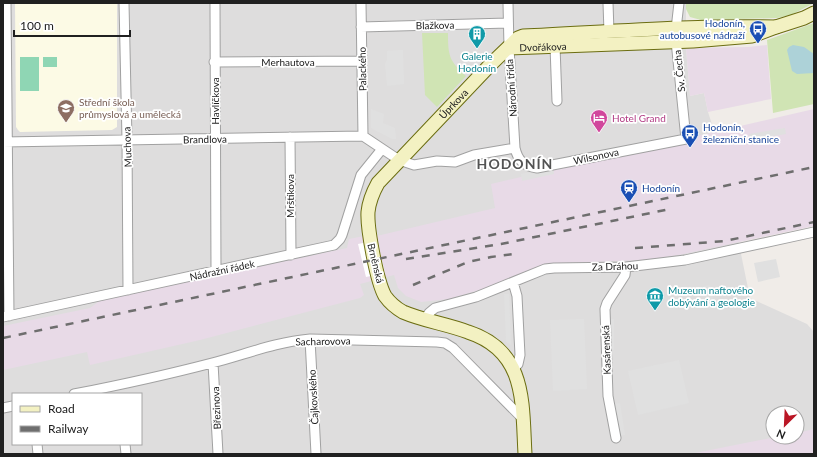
<svg xmlns="http://www.w3.org/2000/svg" width="817" height="457" viewBox="0 0 817 457" font-family="Lato,sans-serif">
<style>
.residential{fill:#dedddd;fill-rule:evenodd}
.industrial{fill:#e8dae7}
.education{fill:#fcfae5}
.grass{fill:#d0e4b4}
.pitch{fill:#8fd6b4}
.parking{fill:#e0e0e0}
.water{fill:#add2d8}
.pier{fill:#fff}
.lines{fill:none;stroke-linecap:round;stroke-linejoin:round}
.minor-casing{stroke:#a1a1a1;stroke-width:11}
.secondary-casing{stroke:#6b6d11;stroke-width:15}
.minor{stroke:#fff;stroke-width:9}
.secondary{stroke:#f3f1c2;stroke-width:13}
.rail{stroke:#6e6e6e;stroke-width:2.5;stroke-dasharray:8 8;stroke-linecap:butt}
.labels{text-anchor:middle;dominant-baseline:central;stroke-width:3.5;stroke-linejoin:round;paint-order:stroke}
.transit-label{font-size:10px;fill:#164399;stroke:#fff;text-anchor:start}
.street-label{font-size:10px;fill:#202020;stroke:#fff}
.culture-label{font-size:10px;fill:#0d838f;stroke:#fff}
.education-label{font-size:10px;fill:#785e54;stroke:#fff;text-anchor:start}
.hotel-label{font-size:10px;fill:#b23c85;stroke:#fff;text-anchor:start}
.district-label{font-size:14px;font-weight:bold;letter-spacing:1px;fill:#535353;stroke:#fff}
</style>
<rect width="100%" height="100%" fill="#f0ece8"/>
<path class="residential" d="M3,3H686V48L690,96L704,93L708,112L719,146L750,298L807,324L814,332V454H3ZM13,394H141V444H13ZM773,413H797V437H773Z"/>
<path class="industrial" d="M767,45L771,99L708,112L704,93L690,96L686,48L748,47Z
M814,109V226L679,255L643,260L562,263L537,267L496,285L449,299L421,302L406,296L398,288L394,275L360,284L364,295L360,298L200,340L90,365L87,352L3,370V326L90,308L101,300L347,248L349,239L374,234L375,236L381,235L495,208L491,184Z
M814,429V454H690L776,437H797V433Z"/>
<path class="education" d="M15,3H117V127L112,130L20,132L18,130L16,127Z"/>
<path class="grass" d="M686,3H814L791,15L777,18L701,20L690,17L686,9Z
M814,23V104L773,113L767,40Z
M422,33H448C448,55 449,61 466,76L437,107L425,95Z"/>
<path class="pitch" d="M20,57H39V91H20Z
M43,57H57V67H43Z"/>
<path class="parking" d="M403,50L404,84L387,86L385,64L387,59V51Z
M371,109L384,114L383,123L395,128L396,139H392L371,128Z
M785,128L786,134L750,140L749,134Z
M553,168L554,174L522,181L521,174Z
M776,259L780,277L758,282L754,263Z
M710,285L715,307L709,309L704,286Z
M504,294H509L511,345L506,342Z
M584,319L587,389L553,391L550,320Z
M609,319H614V350H609Z
M679,360L689,403L638,415L628,371Z
M620,403L625,435L619,436L613,404Z"/>
<path class="water" d="M793,45L804,47L814,54V73L797,74L792,71L787,50L789,47Z"/>
<path class="pier" d="M377,240L385,273L366,277L358,244Z"/>
<g class="lines">
<g class="minor-casing">
<path id="minor" d="M6,3L9,316
M124,3L127,140L128,290
M215,3L216,271
M361,3L363,136
M508,3L509,48L515,148C518,161 524,166 537,168L686,139L676,41V29L679,3
M608,3L609,32
M361,27L508,23
M555,46L557,101
M214,62L361,61
M290,137L291,255
M3,142L363,136L399,160L414,165L437,161L455,162L474,155L515,148
M513,282L517,296L520,355L518,364L513,369
M3,317L334,245L340,239L342,235L361,175L382,149
M425,319L429,313L435,308L476,297L545,269L554,268L626,267L685,260L814,232
M310,339L316,454
M213,363L218,454
M74,394C120,385 166,375 212,363C244,355 275,342 310,339L437,342L445,343L453,348L523,419
M3,408L13,406
M616,438L608,396L605,309L607,303L625,275L626,267
M37,444L38,454
M125,444L126,454"/>
</g>
<g class="secondary-casing">
<g id="secondary">
<path id="s1" d="M509,48L693,41L752,36L776,27L804,18L814,13"/>
<path id="s2" d="M525,454C522,403 527,351 468,332C447,324 424,321 403,312C396,308 390,303 385,296C377,282 367,229 368,212C369,202 373,192 378,183L491,64L518,38L523,36C607,32 692,25 776,27"/>
</g>
</g>
<use href="#minor" class="minor"/>
<use href="#secondary" class="secondary"/>
<path class="rail" d="M635,248L725,241L814,222
M406,259L501,244L670,209
M413,285L468,262L491,257L514,254
M3,338L814,167"/>
</g>
<defs>
<g id="bus-pin" transform="scale(0.9)"><path d="M0 17L-7.5 6A9.5 9.5 0 1 1 7.5 6Z" fill="#1a4fb4" stroke="#fff"/><path d="M-5-6H5V4H4V6H2V4H-2V6H-4V4H-5ZM-3.5-4V0h7V-4ZM-3.5 1.2v1.5H-2V1.2ZM2 1.2v1.5H3.5V1.2Z" fill="#fff"/></g>
<g id="building-pin" transform="scale(0.9)"><path d="M0 17L-7.5 6A9.5 9.5 0 1 1 7.5 6Z" fill="#0f9aa8" stroke="#fff"/><path d="M-4-6H4V6H1V3H-1V6H-4ZM-2.5-4.3h1.7v1.8h-1.7ZM.8-4.3h1.7v1.8H.8ZM-2.5-1h1.7V.8h-1.7ZM.8-1h1.7V.8H.8Z" fill="#fff"/></g>
<g id="school-pin" transform="scale(0.9)"><path d="M0 17L-7.5 6A9.5 9.5 0 1 1 7.5 6Z" fill="#8d6e63" stroke="#fff"/><path d="M0-5L7-2L0 1L-7-2ZM-4 1L0 2.5L4 1V4Q0 6-4 4Z" fill="#fff"/></g>
<g id="hotel-pin" transform="scale(0.9)"><path d="M0 17L-7.5 6A9.5 9.5 0 1 1 7.5 6Z" fill="#d1479c" stroke="#fff"/><path d="M-6-4.5h1.5V1H6V5H4.5V3h-9V5H-6ZM-4 0a1.8 1.8 0 1 1 3.6 0ZM.5 0V-2.5h3Q6-2.5 6 0Z" fill="#fff"/></g>
<g id="station-pin" transform="scale(0.9)"><path d="M0 17L-7.5 6A9.5 9.5 0 1 1 7.5 6Z" fill="#1a4fb4" stroke="#fff"/><path d="M-3-6H3Q5-6 5-4V2Q5 4 3 4L4.5 6H3L1.5 4h-3L-3 6H-4.5L-3 4Q-5 4-5 2V-4Q-5-6-3-6ZM-3.5-4v3h7v-3ZM-3.5 1v1.5H-2V1ZM2 1v1.5H3.5V1Z" fill="#fff"/></g>
<g id="museum-pin" transform="scale(0.9)"><path d="M0 17L-7.5 6A9.5 9.5 0 1 1 7.5 6Z" fill="#0f9aa8" stroke="#fff"/><path d="M0-6L6-3V-2H-6V-3ZM-5-1h2V3h-2ZM-1-1h2V3h-2ZM3-1h2V3H3ZM-6 4H6V6H-6Z" fill="#fff"/></g>
</defs>
<g fill-rule="evenodd">
<use href="#bus-pin" x="758" y="29"/>
<use href="#building-pin" x="477" y="34"/>
<use href="#school-pin" x="66" y="108"/>
<use href="#hotel-pin" x="599" y="118"/>
<use href="#bus-pin" x="690" y="133"/>
<use href="#station-pin" x="629" y="188"/>
<use href="#museum-pin" x="655" y="296"/>
</g>
<g class="labels">
<g class="transit-label">
<text x="745" y="23" text-anchor="end">Hodonín,<tspan x="745" dy="12">autobusové nádraží</tspan></text>
<text x="703" y="127">Hodonín,<tspan x="703" dy="12">železniční stanice</tspan></text>
<text x="642" y="188">Hodonín</text>
</g>
<g class="street-label">
<text transform="translate(435 25) rotate(-1)">Blažkova</text>
<text stroke="none"><textPath href="#s1" startOffset="34">Dvořákova</textPath></text>
<text x="288" y="62">Merhautova</text>
<text transform="translate(362 69) rotate(-91)">Palackého</text>
<text transform="translate(679 71) rotate(-96)">Sv. Čecha</text>
<text transform="translate(511 88) rotate(-94)">Národní třída</text>
<text transform="translate(215 101) rotate(-90)">Havlíčkova</text>
<text stroke="none"><textPath href="#s2" startOffset="465">Úprkova</textPath></text>
<text transform="translate(205 139) rotate(-1)">Brandlova</text>
<text transform="translate(127 147) rotate(-92)">Muchova</text>
<text transform="translate(596 156) rotate(-12)">Wilsonova</text>
<text transform="translate(290 196) rotate(-90)">Mrštíkova</text>
<text transform="translate(376 263) rotate(76)">Brněnská</text>
<text transform="translate(615 266) rotate(-2)">Za Dráhou</text>
<text transform="translate(222 270) rotate(-12)">Nádražní řádek</text>
<text transform="translate(323 341) rotate(-1)">Sacharovova</text>
<text transform="translate(606 350) rotate(-92)">Kasárenská</text>
<text transform="translate(313 397) rotate(-93)">Čajkovského</text>
<text transform="translate(216 408) rotate(-93)">Březinova</text>
</g>
<g class="culture-label">
<text x="477" y="56">Galerie<tspan x="477" dy="12">Hodonín</tspan></text>
<text x="668" y="290" text-anchor="start">Muzeum naftového<tspan x="668" dy="12">dobývání a geologie</tspan></text>
</g>
<g class="education-label">
<text x="79" y="102">Střední škola<tspan x="79" dy="12">průmyslová a umělecká</tspan></text>
</g>
<g class="hotel-label">
<text x="612" y="118">Hotel Grand</text>
</g>
<g class="district-label">
<text x="515" y="163">HODONÍN</text>
</g>
</g>
<rect width="817" height="457" fill="none" stroke="#202020" stroke-width="8"/>
<rect x="12" y="393" width="130" height="52" fill="#ffffff" stroke="#a6a6a6"/>
<rect x="20" y="406" width="20" height="6" fill="#f3f1c2" stroke="#a6a6a6"/>
<text x="48" y="413" font-size="12" fill="#202020">Road</text>
<rect x="20" y="426" width="20" height="6" fill="#6e6e6e" stroke="#a6a6a6"/>
<text x="48" y="433" font-size="12" fill="#202020">Railway</text>
<g transform="translate(785 425) rotate(204)"><circle r="19" fill="#ffffff" stroke="#a6a6a6"/>
<path d="M0-3L7 15L0 10L-7 15Z" fill="#ba1625"/>
<text y="-6" font-size="11" font-weight="bold" text-anchor="middle" fill="#202020">N</text>
</g>
<path d="M14 30v6h116v-6" fill="none" stroke="#202020" stroke-width="2"/>
<text x="20" y="30" font-size="12" fill="#202020" stroke="#ffffff" stroke-width="3" paint-order="stroke">100 m</text>
</svg>
